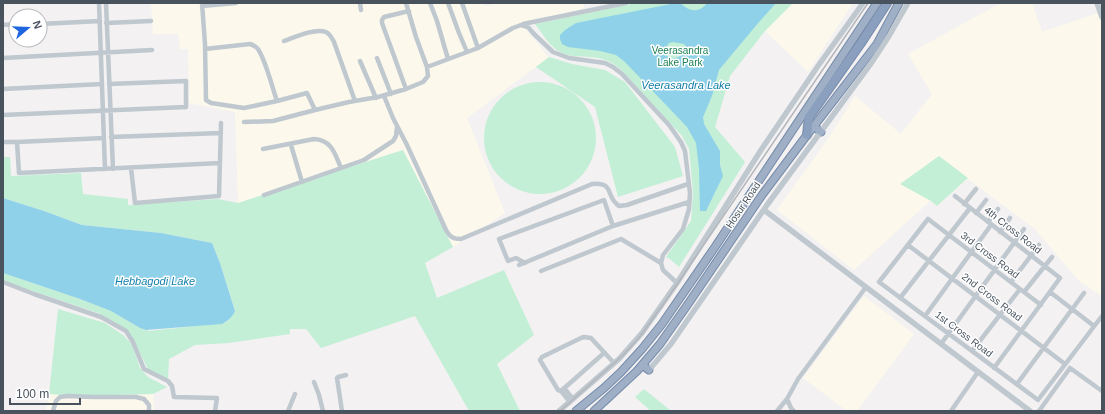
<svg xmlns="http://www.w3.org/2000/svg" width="1105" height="414" viewBox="0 0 1105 414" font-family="Arial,sans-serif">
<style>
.commercial{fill:#fcf9ec}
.green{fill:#c2efd6}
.water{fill:#90d1ea;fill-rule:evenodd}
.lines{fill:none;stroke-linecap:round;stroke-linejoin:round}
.trunk-casing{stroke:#768baa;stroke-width:9}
.motorway-casing{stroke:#768baa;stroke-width:10}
.minor{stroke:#bfc7cf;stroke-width:4.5}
.tertiary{stroke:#bfc7cf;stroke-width:5.5}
.trunk{stroke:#9eafc6;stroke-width:7}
.motorway{stroke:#8ba0be;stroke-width:8}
.rail{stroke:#b3b6bb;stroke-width:1.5}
.labels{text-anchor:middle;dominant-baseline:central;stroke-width:3;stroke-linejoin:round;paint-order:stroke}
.park-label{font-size:10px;fill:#1b7f54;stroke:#fff}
.street-label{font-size:10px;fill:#49535e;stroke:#fff}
.water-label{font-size:11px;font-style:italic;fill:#117fa9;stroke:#fff}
</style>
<rect width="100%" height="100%" fill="#f3f1f1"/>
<path class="commercial" d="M151,3H483L484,6L500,3H584V8L522,25L549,57L467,118L505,213L453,247L403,150L238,203L235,112L189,103L188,49H180L178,34H153Z
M793,3H853L808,72L765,31Z
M1007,3H1032L1042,32L1098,13L1102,24V296L1080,282L1035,229L968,179L937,206L930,201L854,270L777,210L830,136L855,96L901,134L932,94L908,54L997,5Z
M864,296L914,334L857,411H847L803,378Z
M49,394L79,396L153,394L154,411H46Z"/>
<path class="green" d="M636,3H793L765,31L730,76L715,127L745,162L679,267L670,259L666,257L691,221L693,193L689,149L682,136L623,72C617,66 610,61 602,59C589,55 572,59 560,52C549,46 542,33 535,24Z
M549,57L572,64L605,70L625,82L675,147L683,176L618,197L595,107L536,67Z
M484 138a56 56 0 1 1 112 0a56 56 0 1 1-112 0Z
M403,150L453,247L425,263L437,298L504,270L534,335L497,364L520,411H469L415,316L321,348L306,329H290V334L229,343L195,345L169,359L168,379L148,369L130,333L119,325L98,313L3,281V273L80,299L111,311L140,328L149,331L224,323L229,320L235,310L220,263L212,243L161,233L82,225L44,211L3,198V157H10L11,176L81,173L83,194L128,199V205L218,199L238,203Z
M939,156L968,178L937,206L931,201L900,184Z
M58,309L105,323L123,335L132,344L140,368L148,377L167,387L153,394L79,396L49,394Z
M644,389L671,411H651L635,397Z"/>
<path class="water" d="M676,3H681C688,12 700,13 707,3H776L759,22L719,70L712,96L703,117L704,124L720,151V165L723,176L706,211H700L699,169L696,143L687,127L625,62L616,55L600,51L568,47L562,44L560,39V35L565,30L576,23ZM673,42L684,44L687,49L688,51C682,56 675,60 668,57C664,53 665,48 669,43Z
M3,198L44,211L82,225L161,233L212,243L220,263L235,311C232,317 228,321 222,324L146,330L140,328L111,311L80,299L3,273Z"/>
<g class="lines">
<g class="trunk-casing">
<path id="trunk" d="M813,126L821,132
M642,365L649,370
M576,411L604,388L621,372L642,349L662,324L715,247L877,3
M594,411L637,371L660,344L686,307L762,195L807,135L877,44L899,3"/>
</g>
<g class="motorway-casing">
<path id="motorway" d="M807,135L809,117L861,43L887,3"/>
</g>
<path class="minor" d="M99,3L105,169
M106,3L113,169
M202,3L205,44L206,100L211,103L244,108L277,101
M360,3L361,10
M430,3L437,21L448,59
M448,3L459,33L467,52
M462,3L478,48
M202,6L236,3
M106,23L151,21
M40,24L100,21
M523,24L626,3
M3,25L16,24
M284,41C295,37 315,28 326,32C330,34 332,38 334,42L355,101
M205,49L250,44C253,45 256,46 258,49C266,61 272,87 277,101L307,93L315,110L349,102L378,97L406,89L423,82L428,76L427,67L416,37L406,3
M3,58L152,50
M377,58L391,94
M360,61L376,98
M427,67L478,48L513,28L521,25L528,27L534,34L553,52L569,58L605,63L613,67L622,74L669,125L681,142L685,151L690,193L689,209L683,229L663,255L661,263L663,270L677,283
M3,89L102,84
M406,89L382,23V20L384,17L409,11
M384,96L393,118L407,145L446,230C450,237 453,239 461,239L592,184C615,181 605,197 619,206L627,205L688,184
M3,115L186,107V81L109,84
M244,122L273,121L315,110
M111,137L221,133
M3,142H17L19,173L220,163
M17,142L104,138
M291,145L302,182
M263,149L314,139C332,140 335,154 341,168
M131,168L135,203L219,196L221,123
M264,195L364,160L393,141L396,136L397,127
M955,196L1060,278L994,368
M964,204L976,189
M976,213L986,200
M988,222L998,209
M1000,232L1010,218
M908,245L1065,364
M525,263L516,258L508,261L499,239L604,200L613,226
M519,265L613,226L689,202
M541,271L621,239L661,263
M3,282L34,294L101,317L126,331L133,342L144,369L168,381L172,386L174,397L217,398L215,411
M1011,282L1039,245
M1024,292L1052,257
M1050,292L1094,326
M900,298L970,208
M1041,305L928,219L879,282L1038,400L1102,316
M925,316L991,225
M941,344L1024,229
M972,351L1020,289
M314,382L319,395L323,411
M1017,384L1084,293
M564,388L573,399
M561,391L604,353
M570,402L561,391L558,390L540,360L542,357L581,338L584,337L591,338L614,363
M53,411L56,401L60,397L67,396L93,397H136L144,399L149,405V411
M288,411L295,394
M342,411L337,378L338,377L346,375
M777,411L787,399
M794,411L791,408L787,399L798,379L866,287
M951,411L978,372
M1039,411L1070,368L1102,391"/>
<path class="tertiary" d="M1097,3L1102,17
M764,210L1030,411
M649,370L671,344L767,205L872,62L889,36L908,3
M559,411L619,359L642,333L677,283L761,150L818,66L863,3"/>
<use href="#trunk" class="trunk"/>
<use href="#motorway" class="motorway"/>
<path class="rail" d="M560,411L622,356L638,339L667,299L868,3"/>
</g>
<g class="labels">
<g class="park-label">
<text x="680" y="50">Veerasandra<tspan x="680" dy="12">Lake Park</tspan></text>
</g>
<g class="street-label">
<text transform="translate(743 205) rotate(-56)">Hosur Road</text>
<text transform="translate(1013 230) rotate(38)">4th Cross Road</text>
<text transform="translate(990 255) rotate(37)">3rd Cross Road</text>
<text transform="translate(992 297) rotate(37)">2nd Cross Road</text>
<text transform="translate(964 334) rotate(37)">1st Cross Road</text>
</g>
<g class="water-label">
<text x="686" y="85">Veerasandra Lake</text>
<text x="155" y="281">Hebbagodi Lake</text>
</g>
</g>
<rect width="1105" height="414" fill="none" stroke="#49535e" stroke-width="8"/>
<g transform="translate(28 28) rotate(71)"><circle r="19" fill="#ffffff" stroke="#b6babf"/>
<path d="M0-3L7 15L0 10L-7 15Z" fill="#1f65df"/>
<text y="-6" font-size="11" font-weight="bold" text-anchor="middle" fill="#49535e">N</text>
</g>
<path d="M10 398v6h70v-6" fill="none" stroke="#49535e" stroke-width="2"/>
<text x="16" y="398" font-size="12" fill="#49535e" stroke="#ffffff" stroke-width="3" paint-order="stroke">100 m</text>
</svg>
